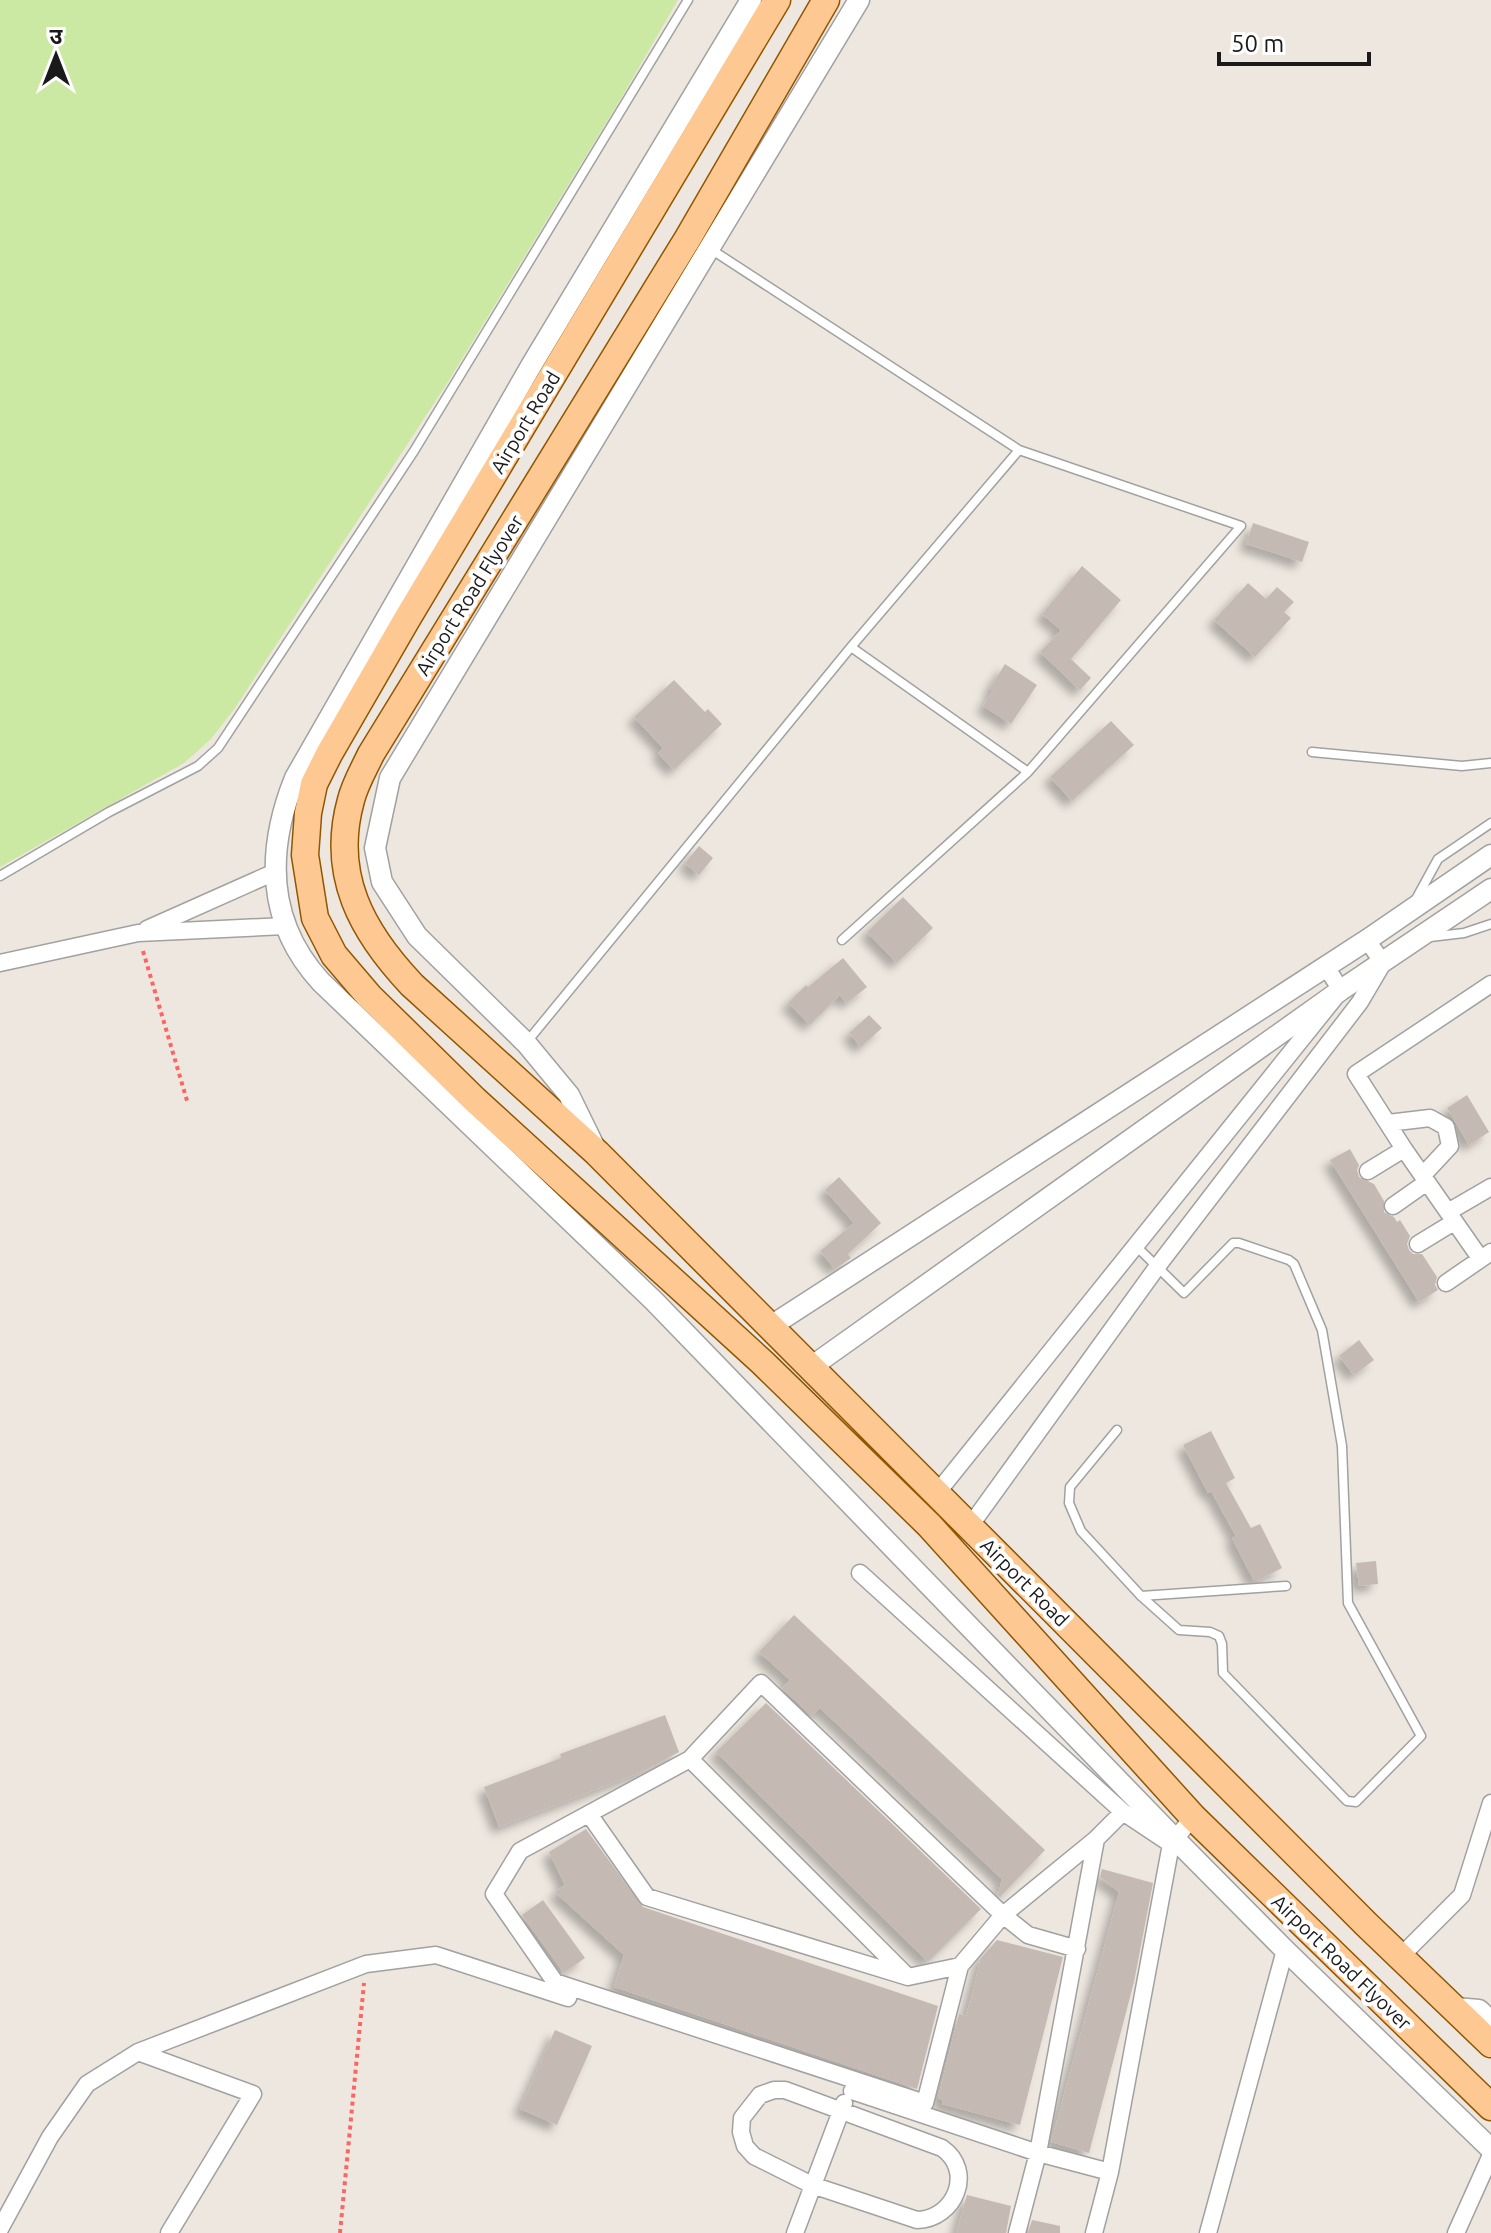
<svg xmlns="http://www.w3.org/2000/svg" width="1491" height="2233" viewBox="0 0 1491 2233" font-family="Ubuntu,'Noto Sans Devanagari',sans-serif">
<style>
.grass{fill:#cbe9a3}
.building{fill:#c4b9b3;filter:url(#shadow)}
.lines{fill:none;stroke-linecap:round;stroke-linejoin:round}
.service-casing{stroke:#a1a1a1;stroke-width:11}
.minor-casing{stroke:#a1a1a1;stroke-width:19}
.tertiary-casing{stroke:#a1a1a1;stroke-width:23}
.primary-casing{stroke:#915600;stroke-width:29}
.path{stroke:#fc6561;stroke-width:4;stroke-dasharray:4 4;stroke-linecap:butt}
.service{stroke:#fff;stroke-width:8}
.minor{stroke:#fff;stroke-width:16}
.tertiary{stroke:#fff;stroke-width:20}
.primary{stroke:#fec893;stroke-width:26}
.labels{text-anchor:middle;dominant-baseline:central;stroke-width:8;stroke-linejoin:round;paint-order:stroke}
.street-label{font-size:20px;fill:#1a1a1a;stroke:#fff}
</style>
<defs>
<filter id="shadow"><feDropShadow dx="-7" dy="7" stdDeviation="4" flood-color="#0004"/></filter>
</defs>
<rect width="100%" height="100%" fill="#ede7df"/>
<path class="grass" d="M0,0H678L617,105L446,385L233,711L210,740L184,763L0,867Z"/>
<path class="building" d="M1253,523L1309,542L1302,562L1246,544Z
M1082,566L1121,600L1071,659L1091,678L1080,690L1040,652L1061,630L1042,614Z
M1248,583L1266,599L1277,587L1294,602L1284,612L1291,618L1255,657L1214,620Z
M1005,664L1037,685L1011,724L983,706L993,690L990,688Z
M674,680L705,712L708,709L722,724L674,770L658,753L663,748L634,717Z
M1111,721L1134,745L1072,801L1050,777Z
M699,846L713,858L699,875L685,863Z
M903,897L933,928L897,963L867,932Z
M843,958L867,987L847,1003L840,995L810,1025L788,1003L806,985L808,987Z
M869,1015L882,1028L861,1047L849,1033Z
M1467,1095L1489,1132L1469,1145L1447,1108Z
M1350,1149L1359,1165L1357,1170L1359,1177L1374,1184L1384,1201V1212L1394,1217L1397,1222L1400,1220L1410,1236L1407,1244L1409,1250L1413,1254H1422L1437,1277L1435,1285L1438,1290L1419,1302L1330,1160Z
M839,1177L881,1223L848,1254L851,1258L835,1269L820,1251L854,1223L825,1190Z
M1359,1340L1374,1360L1354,1375L1339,1356Z
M1211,1431L1235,1478L1226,1483L1251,1528L1260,1524L1282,1568L1257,1581H1254L1232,1538L1236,1536L1211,1491L1208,1493L1183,1445Z
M1376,1561L1378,1584L1359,1586L1356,1563Z
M794,1615L1045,1850L1000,1897L998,1895L1002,1879L820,1708L812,1716L782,1688L790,1680L759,1652Z
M766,1703L981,1909L928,1962L716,1752Z
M665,1715L679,1752L644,1771L499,1827L484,1787L561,1758L560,1754Z
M586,1829L643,1907L938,2006L917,2089L614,1987L624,1955L555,1892L565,1885L549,1852Z
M1102,1869L1153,1883L1134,1982L1089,2153L1051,2142L1119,1892L1100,1877Z
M543,1900L585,1958L564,1973L522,1915Z
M997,1940L1063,1957L1020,2125L942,2104L943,2100L938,2098L959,2014L966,2016L981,1958Z
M555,2030L592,2046L557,2125L520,2109Z
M967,2195L1011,2206L1006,2233H956Z
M1032,2220L1060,2226V2233H1028Z"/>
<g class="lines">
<g class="service-casing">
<path id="service" d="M709,248L1019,450L1241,526L1028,772L842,940
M851,647L1028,772
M1312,752L1462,766L1491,763
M0,876L109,812L198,766L218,748L414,451L688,0
M1415,901L1438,859L1491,823
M1430,937L1464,933L1491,924
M526,1043L851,647L1019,450
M1117,1430L1070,1487L1069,1503L1081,1531L1141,1596L1179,1630L1210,1632L1219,1636L1222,1644L1223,1673L1347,1801L1356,1802L1421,1736L1348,1603L1342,1446L1322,1330L1294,1264L1289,1260L1239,1243H1233L1184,1293L1136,1246
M1141,1596L1286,1586"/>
</g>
<g class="minor-casing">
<path id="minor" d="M147,929L275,872
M0,963L138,933L285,926
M1388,1123L1430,1118L1446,1127L1450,1146L1423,1175
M1368,1171L1404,1149
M1393,1206L1427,1182
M1448,1212L1491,1187
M1418,1244L1454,1222
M1480,1258L1404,1149L1356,1074L1491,984
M1446,1283L1491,1252
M937,1493L1341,990L1326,967
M970,1526L1160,1263L1360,1002L1383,963L1367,940
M860,1573L1123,1812L1171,1844
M690,1759L904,1973
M589,1814L647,1897L908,1977L960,1966
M1077,1949L1028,1935L1003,1915L761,1683L690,1759L520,1851L494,1894L555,1982L925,2103L960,1966L1003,1915L1096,1839L1123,1812
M1400,1957L1462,1895L1491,1803
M138,2052L253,2094L169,2233
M774,2090H785L942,2148C975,2171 955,2219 917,2220L812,2185L754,2156L745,2146L741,2132L742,2118L760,2095Z
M852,2091L1038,2153L1110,2172
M0,2229L50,2137L87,2084L138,2052L366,1964L436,1955L568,1998
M795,2233L844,2103
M1017,2233L1038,2153L1096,1839
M1094,2233L1110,2172L1171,1844L1193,1817
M1208,2233L1285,1950
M1456,2233L1491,2155"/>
</g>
<g class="tertiary-casing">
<path id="tertiary" d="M751,0L531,366L295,778C266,850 266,922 321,982L654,1301L1174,1838L1285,1950L1491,2149
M594,1146L569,1095L526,1043L417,936L382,882L375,848L390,778L859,0
M771,1326L1367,940L1491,855
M811,1367L1341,990L1491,889
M1455,2008L1479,2010L1491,2022"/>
</g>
<g class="primary-casing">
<path id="primary" d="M777,0L407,619L329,754L314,784L308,813L305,855L315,918L334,955L369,996L475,1100L763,1363L929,1525L1193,1817L1491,2107
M826,0L688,238L371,754C364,769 355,784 351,800C330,875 362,932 412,985L597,1153L1366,1924L1491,2044"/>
</g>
<path class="path" d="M143,951L188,1104
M340,2233L364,1983"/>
<use href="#service" class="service"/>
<use href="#minor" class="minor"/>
<use href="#tertiary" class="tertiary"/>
<use href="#primary" class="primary"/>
</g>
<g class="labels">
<g class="street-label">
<text transform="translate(525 422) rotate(-59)">Airport Road</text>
<text transform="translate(469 595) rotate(-58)">Airport Road Flyover</text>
<text transform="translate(1025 1582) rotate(45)">Airport Road</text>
<text transform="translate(1342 1962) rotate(44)">Airport Road Flyover</text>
</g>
</g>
<g transform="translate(56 56)" stroke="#ffffff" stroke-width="6" paint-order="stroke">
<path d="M0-6L14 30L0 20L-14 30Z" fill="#1a1a1a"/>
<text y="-12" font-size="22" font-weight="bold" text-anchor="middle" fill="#1a1a1a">उ</text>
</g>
<path d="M1219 52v12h150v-12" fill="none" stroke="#1a1a1a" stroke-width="4"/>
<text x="1231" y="52" font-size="24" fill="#1a1a1a" stroke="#ffffff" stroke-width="6" paint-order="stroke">50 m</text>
</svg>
